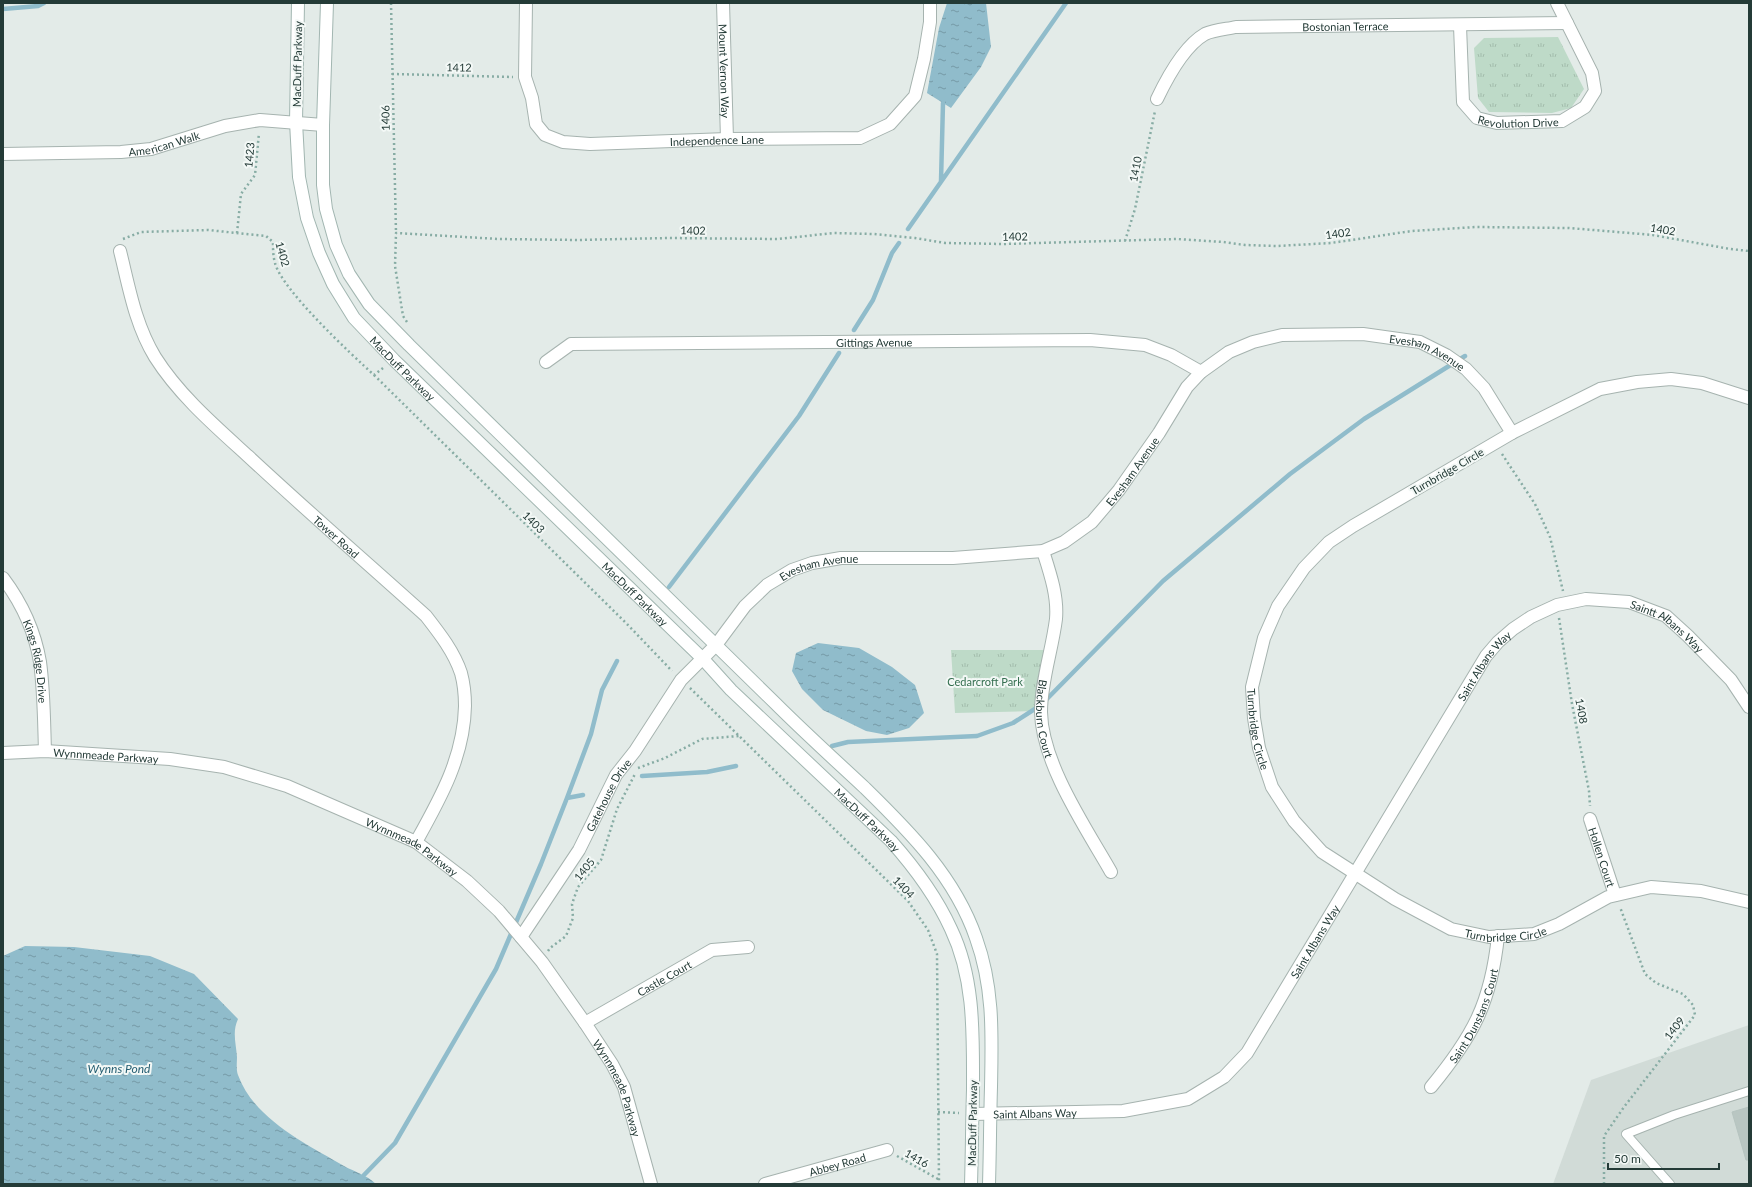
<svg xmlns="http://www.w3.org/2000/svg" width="1752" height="1187" viewBox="0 0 1752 1187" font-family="Lato,sans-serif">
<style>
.built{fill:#d1dbd7}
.grass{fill:url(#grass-tufts)}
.water{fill:url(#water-ripples)}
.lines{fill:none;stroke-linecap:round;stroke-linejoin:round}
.stream{stroke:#90bccb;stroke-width:4.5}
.building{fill:#b9c6c2;stroke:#b6c4c0}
.lane-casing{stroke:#a6b3af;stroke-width:10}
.street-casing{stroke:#a6b3af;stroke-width:14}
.secondary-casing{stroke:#a2b6b1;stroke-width:14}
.path{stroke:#87aca4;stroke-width:2.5;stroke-dasharray:2 3;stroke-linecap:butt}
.lane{stroke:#fff;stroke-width:8}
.street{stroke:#fff;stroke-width:12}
.secondary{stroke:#fff;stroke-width:12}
.labels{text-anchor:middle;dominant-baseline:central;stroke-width:4;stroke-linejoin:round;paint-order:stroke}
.street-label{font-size:11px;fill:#243b37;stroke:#f3f8f6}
.park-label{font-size:11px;fill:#336e4f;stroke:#f3f8f6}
.water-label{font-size:12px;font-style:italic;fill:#245d71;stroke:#f3f8f6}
</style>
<defs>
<pattern id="grass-tufts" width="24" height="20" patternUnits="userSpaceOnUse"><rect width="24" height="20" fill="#bedac8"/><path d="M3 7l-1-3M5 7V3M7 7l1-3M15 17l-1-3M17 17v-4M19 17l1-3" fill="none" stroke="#a3bcac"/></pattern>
<pattern id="water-ripples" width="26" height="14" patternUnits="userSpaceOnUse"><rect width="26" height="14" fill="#90bccb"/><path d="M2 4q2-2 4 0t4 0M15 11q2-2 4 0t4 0" fill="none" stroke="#759aa6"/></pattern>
</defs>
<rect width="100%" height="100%" fill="#e3ebe8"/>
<path class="built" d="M1749,1025V1184H1553L1591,1080Z"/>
<path class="grass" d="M1558,37L1584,89L1571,108L1552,113L1489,112L1478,98L1474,48L1484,38Z
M951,650H1046L1036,711L955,713Z"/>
<path class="water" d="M947,3H986L991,47L981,67L951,108L927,93L939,28Z
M818,643L859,648L892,667L915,685L924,713L909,728L887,735L866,731L823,710L802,689L792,671L796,653Z
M25,946L74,947L150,956L194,974L238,1019C232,1032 236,1043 237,1057C237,1062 236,1070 238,1075C254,1119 306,1144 344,1166C355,1172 367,1175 376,1184H3V956Z"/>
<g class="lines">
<path class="stream" d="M3,9L38,6L44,3
M941,181L943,103
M908,229L1066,3
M854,330L873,300L892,253L899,243
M669,587L799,416L839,353
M832,746L848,742L977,736L1013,723L1041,705L1163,581L1290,474L1364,419L1465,356
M642,776L707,772L736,766
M567,798L583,795
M364,1175L395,1143L496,969L541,864L567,798L591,734L602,690L617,661"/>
</g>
<path class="building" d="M1749,1107V1160H1746L1732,1112Z"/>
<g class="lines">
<g class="lane-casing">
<path id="lane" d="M1670,1184L1626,1134L1674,1115L1749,1091"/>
</g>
<g class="street-casing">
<g id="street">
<path id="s1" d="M526,3L525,77L532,98L536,124L545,135L563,142L590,144L727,139L860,138L890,124L915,96L924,59L930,22V3"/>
<path id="s2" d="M723,3L727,139"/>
<path id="s3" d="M1460,26L1463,102L1477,118L1497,123L1562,121L1585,107L1595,91L1592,73L1557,3"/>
<path id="s4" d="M1157,99C1167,78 1184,46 1205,34C1214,30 1227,29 1236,27L1567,23"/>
<path id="s5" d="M3,154L121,152L151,149L225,126L260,120L323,125"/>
<path id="s6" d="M120,251C129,287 135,324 155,357C179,395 215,426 248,456C306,510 367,563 426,616C440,634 454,652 461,673C464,684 465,695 465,706C464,757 440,799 416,842"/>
<path id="s7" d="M546,362L571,344L1090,340L1145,345L1171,355L1201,372"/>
<path id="s8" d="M1749,398L1702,383L1671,379L1637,382L1600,389L1512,433L1353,526L1329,542L1304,568L1278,606L1264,638L1252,687L1254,718L1259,748L1272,787L1294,821L1322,852L1395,899L1451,929L1489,937L1534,934L1559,924L1608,897L1651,887L1701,891L1749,902"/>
<path id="s9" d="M1043,551C1050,573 1058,596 1056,619C1052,651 1041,681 1041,712C1042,764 1086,828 1111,872"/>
<path id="s10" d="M3,578C21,602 35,632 40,662C44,691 44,722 45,751"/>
<path id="s11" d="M3,753L45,751L170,759L224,767L287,786L416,842L467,881L499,911L542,962L585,1023L612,1064L624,1087L651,1184"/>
<path id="s12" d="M1590,819L1615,895"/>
<path id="s13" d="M521,937L579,850L616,775L635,751L681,680L716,645L745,606L767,585L792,570L812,563L841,558H953L1043,551L1064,542L1092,522L1119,490L1159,433L1187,387L1201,372L1229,352L1253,342L1282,335L1363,334L1420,342L1446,355L1466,369L1484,388L1512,433"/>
<path id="s14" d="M585,1023L712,950L748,947"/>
<path id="s15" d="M1431,1087C1473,1036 1491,1003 1498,936"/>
<path id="s16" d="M973,1114L1123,1111L1188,1099L1224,1077L1247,1053L1486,656L1498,642L1513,629L1531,617L1557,605L1586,599L1629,602L1666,616L1688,636L1731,680L1749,707"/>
<path id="s17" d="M765,1184L887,1150"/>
</g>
</g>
<g class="secondary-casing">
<g id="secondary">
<path id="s18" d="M298,3L296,122L299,177L307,218L319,253L333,284L354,318L394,360L703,659L731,690L891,841C915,868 936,896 951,929C975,979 973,1035 973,1090C972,1121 972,1153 971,1184"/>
<path d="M327,3L323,125V185L326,209L336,245L349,274L369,304L409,345C531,464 653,583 775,703C804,732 835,760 865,788C910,832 955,877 976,938C994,988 992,1035 991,1087C990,1119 990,1152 989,1184"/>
</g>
</g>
<path class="path" d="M391,3L396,233
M392,74L513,77
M237,233L241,194L255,175L259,133
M123,239L141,232L208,230L266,236L273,242C273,249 273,256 275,263C282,290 351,354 374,375L383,368
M1125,241L1135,209L1155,111
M407,322L403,316L395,266L396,233L499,239L577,240L668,238L778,239L834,233L874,234L915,238L945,243L1003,244L1177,239L1223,242L1245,245L1277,246L1331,243L1412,231L1476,227L1569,228L1653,235L1730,249L1749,251
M374,375L628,625L672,671
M1502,454L1535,504L1550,537L1563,591
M1559,618L1572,704L1589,791L1590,806
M690,688L908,901L928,930L937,954L939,1184
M638,768L665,758L702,739L739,736
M548,951L550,948L566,936L573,918L572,904L578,887L601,860L617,809L635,774
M938,1112L959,1113
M897,1156L938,1179
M1604,1184V1136L1624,1107L1695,1015L1693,1005L1683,994L1656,983L1645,974L1620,907"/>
<use href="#lane" class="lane"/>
<use href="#street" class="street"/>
<use href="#secondary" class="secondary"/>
</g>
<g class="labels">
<g class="street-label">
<text stroke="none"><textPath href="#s4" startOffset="223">Bostonian Terrace</textPath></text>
<text transform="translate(297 64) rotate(-89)">MacDuff Parkway</text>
<text transform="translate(459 67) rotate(1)">1412</text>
<text stroke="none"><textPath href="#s2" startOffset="68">Mount Vernon Way</textPath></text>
<text stroke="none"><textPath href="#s3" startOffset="139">Revolution Drive</textPath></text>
<text transform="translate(385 118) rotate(-91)">1406</text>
<text stroke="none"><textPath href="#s1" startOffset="310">Independence Lane</textPath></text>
<text stroke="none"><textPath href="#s5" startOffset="162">American Walk</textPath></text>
<text transform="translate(249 155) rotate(-85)">1423</text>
<text transform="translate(1135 169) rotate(-79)">1410</text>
<text transform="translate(1663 229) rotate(9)">1402</text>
<text transform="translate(693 230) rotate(1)">1402</text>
<text transform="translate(1338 233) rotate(-8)">1402</text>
<text transform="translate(1015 236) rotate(-1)">1402</text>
<text transform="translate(283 254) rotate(74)">1402</text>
<text stroke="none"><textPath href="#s7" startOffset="334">Gittings Avenue</textPath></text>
<text stroke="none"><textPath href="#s13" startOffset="1196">Evesham Avenue</textPath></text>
<text stroke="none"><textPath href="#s18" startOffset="397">MacDuff Parkway</textPath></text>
<text stroke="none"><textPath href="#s13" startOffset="836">Evesham Avenue</textPath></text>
<text transform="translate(1447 471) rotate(-30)">Turnbridge Circle</text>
<text transform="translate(534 522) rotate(44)">1403</text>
<text stroke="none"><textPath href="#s6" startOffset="368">Tower Road</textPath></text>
<text stroke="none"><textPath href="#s13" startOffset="488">Evesham Avenue</textPath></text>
<text stroke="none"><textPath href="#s18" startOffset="721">MacDuff Parkway</textPath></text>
<text stroke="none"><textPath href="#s16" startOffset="962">Saintt Albans Way</textPath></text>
<text stroke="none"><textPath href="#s10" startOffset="91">Kings Ridge Drive</textPath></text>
<text stroke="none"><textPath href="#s16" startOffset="746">Saint Albans Way</textPath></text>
<text transform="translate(1582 711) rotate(80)">1408</text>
<text stroke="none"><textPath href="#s9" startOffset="171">Blackburn Court</textPath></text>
<text stroke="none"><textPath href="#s8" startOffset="674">Turnbridge Circle</textPath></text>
<text stroke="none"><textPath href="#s11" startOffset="103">Wynnmeade Parkway</textPath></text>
<text stroke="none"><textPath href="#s13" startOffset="167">Gatehouse Drive</textPath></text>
<text stroke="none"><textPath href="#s18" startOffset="1045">MacDuff Parkway</textPath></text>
<text stroke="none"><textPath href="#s11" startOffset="427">Wynnmeade Parkway</textPath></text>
<text stroke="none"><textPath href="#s12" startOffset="40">Hollen Court</textPath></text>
<text transform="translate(584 869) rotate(-51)">1405</text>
<text transform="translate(904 887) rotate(46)">1404</text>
<text stroke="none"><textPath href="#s8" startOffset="1022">Turnbridge Circle</textPath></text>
<text stroke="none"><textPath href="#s16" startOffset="422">Saint Albans Way</textPath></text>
<text stroke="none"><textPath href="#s14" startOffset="91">Castle Court</textPath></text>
<text stroke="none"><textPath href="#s15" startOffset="84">Saint Dunstans Court</textPath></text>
<text transform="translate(1674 1028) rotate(-52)">1409</text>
<text stroke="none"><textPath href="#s11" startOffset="751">Wynnmeade Parkway</textPath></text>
<text stroke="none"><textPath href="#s16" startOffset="62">Saint Albans Way</textPath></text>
<text transform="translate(972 1123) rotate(-89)">MacDuff Parkway</text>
<text transform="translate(917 1158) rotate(30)">1416</text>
<text stroke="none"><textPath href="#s17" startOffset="75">Abbey Road</textPath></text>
</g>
<g class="park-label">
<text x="985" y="681">Cedarcroft Park</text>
</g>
<g class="water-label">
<text x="119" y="1068">Wynns Pond</text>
</g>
</g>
<rect width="1752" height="1187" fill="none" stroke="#243b37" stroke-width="8"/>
<path d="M1608 1163v6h111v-6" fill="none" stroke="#243b37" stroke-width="2"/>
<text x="1614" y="1163" font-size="12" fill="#243b37" stroke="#f3f8f6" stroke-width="3" paint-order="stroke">50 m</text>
</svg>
